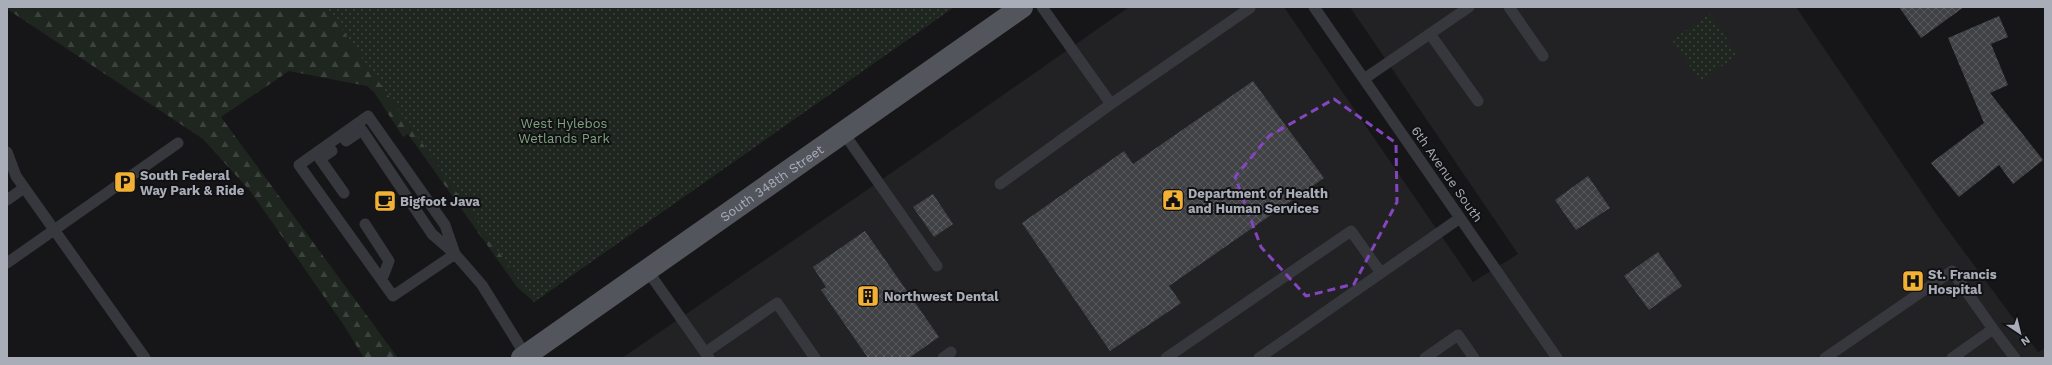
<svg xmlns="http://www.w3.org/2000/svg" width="2052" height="365" viewBox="0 0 2052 365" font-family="'Work Sans',sans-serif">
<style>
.built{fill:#222225}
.forest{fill:url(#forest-firs)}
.park{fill:url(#park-dots)}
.building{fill:url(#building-cross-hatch)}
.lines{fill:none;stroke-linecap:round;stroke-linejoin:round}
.lane{stroke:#37383d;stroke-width:11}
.primary{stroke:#53555c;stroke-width:22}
.marked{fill:none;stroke:#8446be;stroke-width:3;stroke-dasharray:8 5;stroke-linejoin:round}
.labels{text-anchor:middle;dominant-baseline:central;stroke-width:4;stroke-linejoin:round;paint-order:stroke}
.park-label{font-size:13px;fill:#7fa381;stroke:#111113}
.street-label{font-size:13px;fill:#a8adb8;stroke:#111113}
.poi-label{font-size:13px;font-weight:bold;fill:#a8adb8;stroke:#111113;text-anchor:start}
</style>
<defs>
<pattern id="forest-firs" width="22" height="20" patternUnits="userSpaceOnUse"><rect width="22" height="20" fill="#1e261f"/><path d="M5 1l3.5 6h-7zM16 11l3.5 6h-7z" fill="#3c433d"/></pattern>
<pattern id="park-dots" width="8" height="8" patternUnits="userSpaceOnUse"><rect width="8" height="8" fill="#1e261f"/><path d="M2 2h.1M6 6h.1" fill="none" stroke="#3c433d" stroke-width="1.8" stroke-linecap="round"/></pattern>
<pattern id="building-cross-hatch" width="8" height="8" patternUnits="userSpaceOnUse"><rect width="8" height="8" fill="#404145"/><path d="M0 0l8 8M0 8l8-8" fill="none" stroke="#595a5e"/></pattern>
</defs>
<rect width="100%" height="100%" fill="#161618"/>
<path class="built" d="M1129,7H1284L1473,282L1518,254L1350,7H1796L1937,215L2038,352L2045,348V358H622L864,192Z"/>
<path class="forest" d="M7,7H954L534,302L517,287L408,134L403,137L374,92L367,86L289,71L221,117L398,358H364L343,324L251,192L203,139L7,9Z"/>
<path class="park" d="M326,7H954L534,302Z
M1710,14L1738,55L1700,81L1672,40Z"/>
<path class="building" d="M1899,7H1964L1921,38Z
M1999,16L2008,37L1991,44L2008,85L1990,93L2043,160L2013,184L1999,165L1959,197L1931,163L1984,123L1948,38Z
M1253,81L1324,178L1169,286L1181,303L1110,351L1022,223L1124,151L1133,164Z
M1588,176L1610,208L1576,230L1555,200Z
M933,194L953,224L934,237L913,207Z
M865,231L939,337L909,358H868L821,290L826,287L813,267Z
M1658,252L1682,286L1649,310L1624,276Z"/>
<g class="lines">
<path class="lane" d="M1314,7L1557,358
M1509,7L1543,56
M1430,34L1478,101
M1364,79L1469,7
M1111,104L1250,8
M368,116L445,225L455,254L393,296L299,165Z
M843,132L937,266
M346,141L362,130L432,234L455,254L482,285L526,356
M332,151L320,159L344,193
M7,152L16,176L145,358
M1000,184L1111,104L1042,7
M7,200L24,188
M365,224L389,261L382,279
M7,263L178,143
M647,270L709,358
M706,352L777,303L815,358
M943,358L951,352
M1166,358L1351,231L1381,273
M1259,358L1460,218
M1425,358L1458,335L1474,358
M1825,358L1952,271L1993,329
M1952,358L1993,329L2015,358"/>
<path class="primary" id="s1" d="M522,358L1022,7"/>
</g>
<path class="marked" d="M1334,99L1396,143L1397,202L1354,284L1306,296L1261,247L1235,177L1269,136Z"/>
<defs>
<g id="parking-square" transform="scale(1.15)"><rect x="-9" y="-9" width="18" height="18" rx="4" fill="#f2b134" stroke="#111113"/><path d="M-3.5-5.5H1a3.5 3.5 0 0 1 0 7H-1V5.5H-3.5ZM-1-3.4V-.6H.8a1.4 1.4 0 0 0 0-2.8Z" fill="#111"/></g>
<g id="civic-square" transform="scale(1.15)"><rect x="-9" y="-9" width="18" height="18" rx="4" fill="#f2b134" stroke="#111113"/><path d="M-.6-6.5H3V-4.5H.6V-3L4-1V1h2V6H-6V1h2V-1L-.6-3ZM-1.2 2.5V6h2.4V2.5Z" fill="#111"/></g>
<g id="cafe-square" transform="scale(1.15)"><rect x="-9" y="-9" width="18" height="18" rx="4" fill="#f2b134" stroke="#111113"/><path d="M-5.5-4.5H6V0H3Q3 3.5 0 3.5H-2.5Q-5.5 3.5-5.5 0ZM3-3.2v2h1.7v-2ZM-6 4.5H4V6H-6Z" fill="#111"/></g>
<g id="hospital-square" transform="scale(1.15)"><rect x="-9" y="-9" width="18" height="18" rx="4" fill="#f2b134" stroke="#111113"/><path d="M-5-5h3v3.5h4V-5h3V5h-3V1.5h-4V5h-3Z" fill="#111"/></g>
<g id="building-square" transform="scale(1.15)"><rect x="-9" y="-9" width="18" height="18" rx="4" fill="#f2b134" stroke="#111113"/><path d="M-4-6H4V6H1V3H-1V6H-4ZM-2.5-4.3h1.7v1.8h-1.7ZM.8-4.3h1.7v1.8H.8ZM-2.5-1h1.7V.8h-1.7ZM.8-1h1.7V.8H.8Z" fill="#111"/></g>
</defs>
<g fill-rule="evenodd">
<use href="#parking-square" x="125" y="182"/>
<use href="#civic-square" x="1173" y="200"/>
<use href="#cafe-square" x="385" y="201"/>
<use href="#hospital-square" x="1913" y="281"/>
<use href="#building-square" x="868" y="296"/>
</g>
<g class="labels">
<g class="park-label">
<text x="564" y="123">West Hylebos<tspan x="564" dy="15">Wetlands Park</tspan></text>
</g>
<g class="street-label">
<text transform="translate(1447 174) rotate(55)">6th Avenue South</text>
<text stroke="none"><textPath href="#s1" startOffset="305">South 348th Street</textPath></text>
</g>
<g class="poi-label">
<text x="140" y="175">South Federal<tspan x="140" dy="15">Way Park &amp; Ride</tspan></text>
<text x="1188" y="193">Department of Health<tspan x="1188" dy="15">and Human Services</tspan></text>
<text x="400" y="201">Bigfoot Java</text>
<text x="1928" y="274">St. Francis<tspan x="1928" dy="15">Hospital</tspan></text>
<text x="884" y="296">Northwest Dental</text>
</g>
</g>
<rect width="2052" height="365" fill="none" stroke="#a8adb8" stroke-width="16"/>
<g transform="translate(2020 333) rotate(145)" stroke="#111113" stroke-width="3" paint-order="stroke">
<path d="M0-3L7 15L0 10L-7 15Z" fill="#a8adb8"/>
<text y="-6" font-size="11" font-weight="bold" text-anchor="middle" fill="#a8adb8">N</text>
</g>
</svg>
